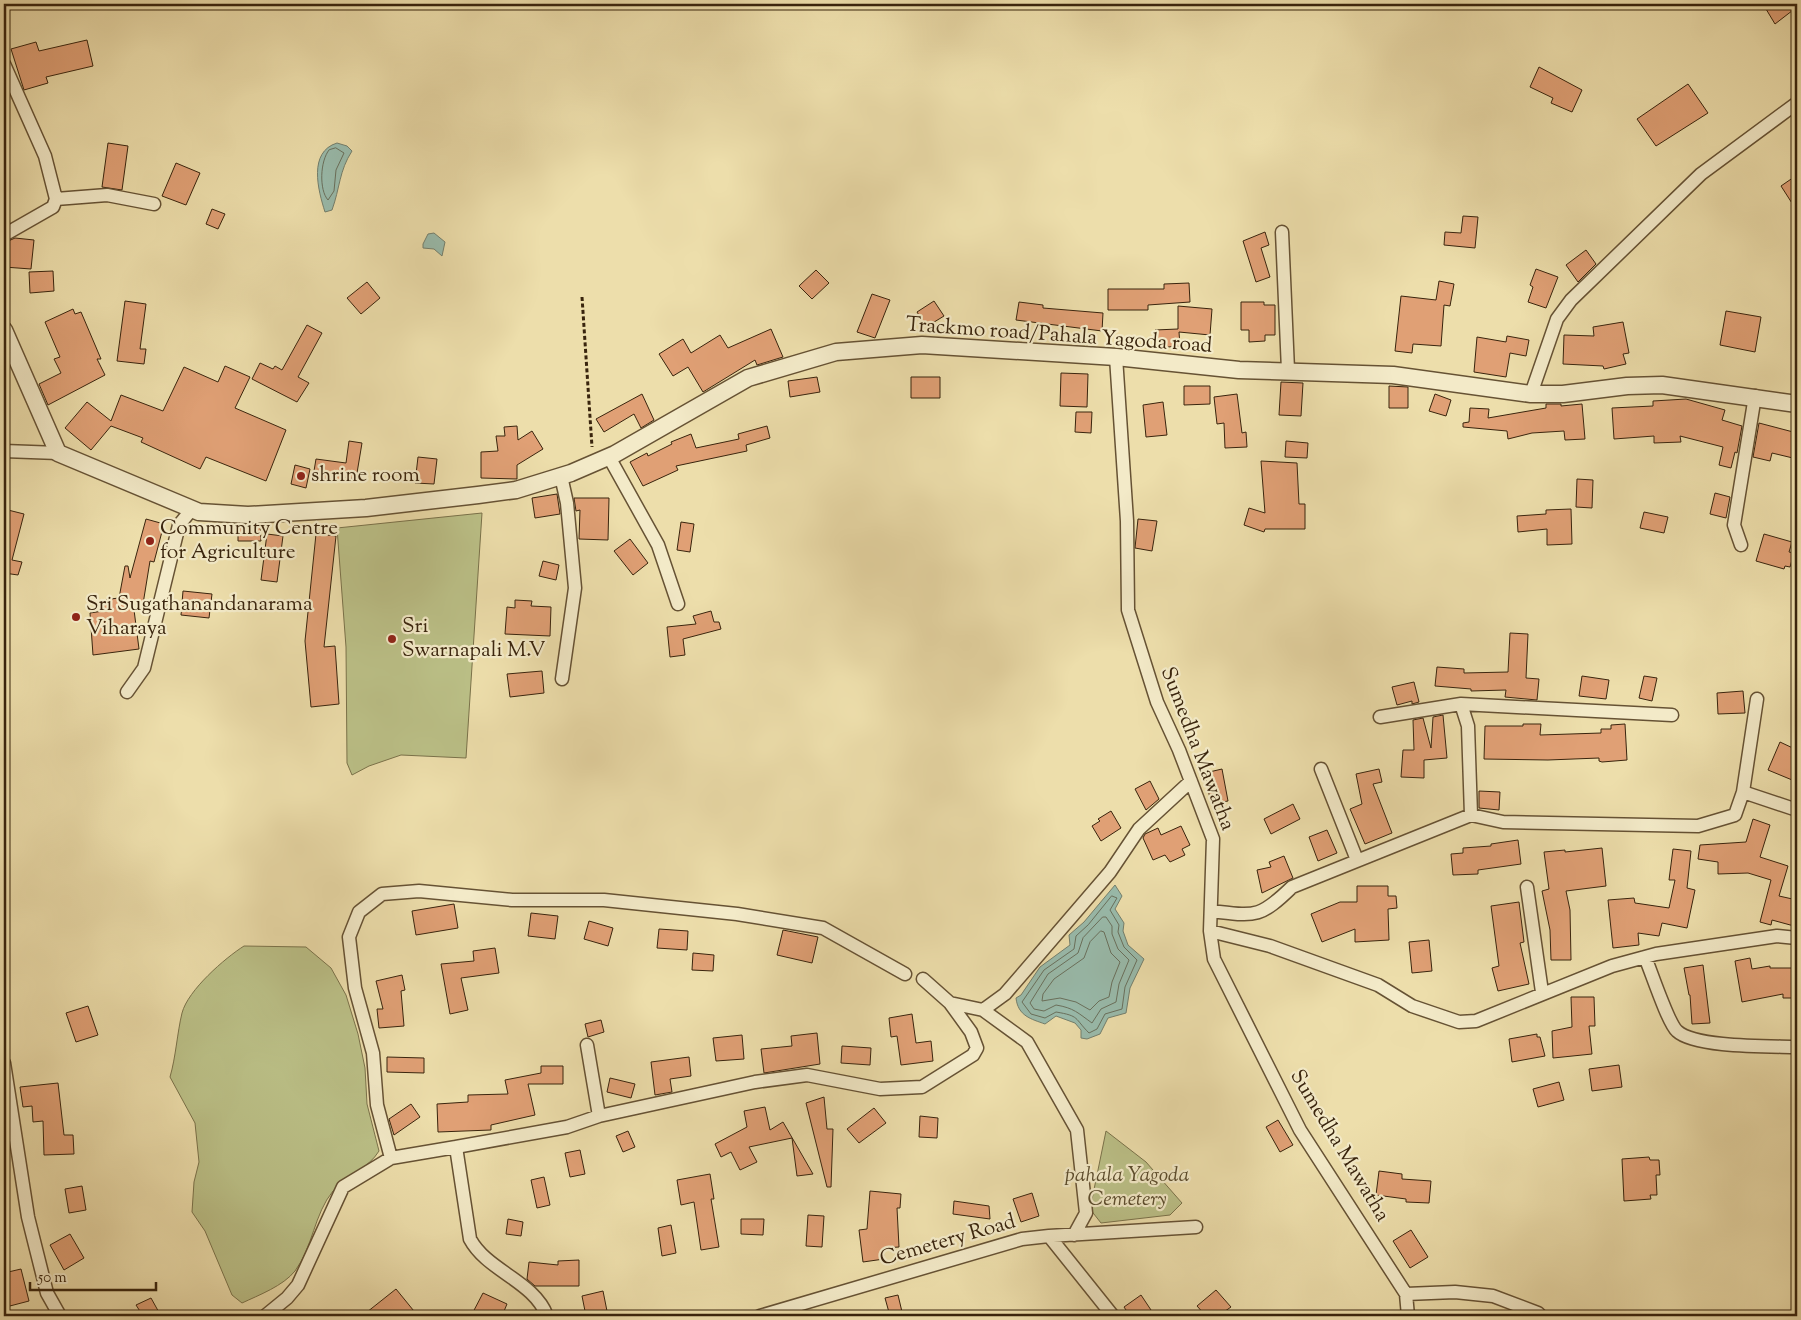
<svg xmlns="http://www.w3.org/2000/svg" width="1801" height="1320" viewBox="0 0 1801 1320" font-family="'Sorts Mill Goudy',serif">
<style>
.green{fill:#bbc087;stroke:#7a724a}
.water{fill:#99bcad;stroke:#737f6d}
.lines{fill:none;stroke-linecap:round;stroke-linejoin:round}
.shore{stroke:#69705d;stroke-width:1}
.building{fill:#e0a075;stroke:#39240d}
.minor-casing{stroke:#665234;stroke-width:15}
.tertiary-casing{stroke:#665234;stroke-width:19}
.path{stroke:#39240d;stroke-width:3;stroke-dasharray:4 2.5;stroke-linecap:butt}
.minor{stroke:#f3eac8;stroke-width:12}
.tertiary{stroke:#f3eac8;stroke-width:16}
.poi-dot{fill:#8f2418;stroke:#f3eac8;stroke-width:2}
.labels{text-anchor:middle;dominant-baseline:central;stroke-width:4.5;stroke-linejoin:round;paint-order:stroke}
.street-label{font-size:21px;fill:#39240d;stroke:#f3eac8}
.poi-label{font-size:21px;fill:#39240d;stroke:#f3eac8;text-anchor:start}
.park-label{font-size:21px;font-style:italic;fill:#5a4b2c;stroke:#f3eac8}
</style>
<rect width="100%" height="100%" fill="#eddeab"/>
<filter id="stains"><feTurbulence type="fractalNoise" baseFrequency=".004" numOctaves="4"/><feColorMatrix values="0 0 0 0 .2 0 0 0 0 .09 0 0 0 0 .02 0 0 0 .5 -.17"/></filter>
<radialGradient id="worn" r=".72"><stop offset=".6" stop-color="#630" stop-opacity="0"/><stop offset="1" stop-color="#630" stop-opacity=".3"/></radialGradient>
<path class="green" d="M482,513L466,758L401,755L369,766L352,775L347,763L346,647L337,528Z
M244,946L306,947L331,968L346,995L358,1034L365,1068L367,1104L379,1151C369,1168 346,1176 333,1191C314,1214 313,1247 295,1271C283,1286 259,1295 242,1303L232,1295L205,1231L192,1212L194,1182L199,1162L195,1123L170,1077C176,1056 177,1034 182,1013C188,990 225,958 244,946Z
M1106,1131L1146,1162L1182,1203L1170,1215L1101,1223L1090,1209Z"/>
<path class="water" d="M337,143L347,146L352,151C339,171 340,188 332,210L325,212C318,190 308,152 337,143Z
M434,233L445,242L442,256L434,249L423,248V244L428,234Z
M1115,885L1122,896L1115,909L1124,923L1123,931L1128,945L1144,959L1130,988L1126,1013L1108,1018L1100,1034L1087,1039L1081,1038V1030L1075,1023L1056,1016L1045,1024C1031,1019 1018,1016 1016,998L1021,995L1040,967L1070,945L1069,935L1084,922Z"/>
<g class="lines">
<path class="shore" d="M336,148L344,153L336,170L334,191L328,200C319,190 320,161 329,150Z
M1112,896L1117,898L1110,910L1119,925L1118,932L1124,947L1137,960L1125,987L1122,1009L1105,1014L1097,1029L1089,1033C1074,1018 1080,1016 1056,1012L1045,1018L1031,1014L1022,1002L1044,970L1074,949L1076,936L1088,925Z
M1103,917H1106L1112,926V934L1118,949L1129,960L1119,984L1116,1002L1101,1009L1092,1023C1078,1013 1074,1008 1056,1005L1044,1011L1034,1009L1030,1003L1048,974L1078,953L1083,938Z
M1101,931L1104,932L1111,953L1120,962L1112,982L1109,997L1099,1001L1090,1010L1076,1002L1060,998L1042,1001L1043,994L1054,979L1084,958L1090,942Z"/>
</g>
<path class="building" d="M1763,4H1797V7L1775,24Z
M87,40L93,66L46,77L48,83L24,90L11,49L36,42L39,51Z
M1539,67L1582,90L1572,112L1551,103L1553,98L1530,87Z
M1688,84L1708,113L1656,146L1637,119Z
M108,143L128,146L122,190L102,187Z
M176,163L200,173L186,205L162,196Z
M1797,175V211L1781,186Z
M212,209L225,214L218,229L206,224Z
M1463,216L1478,217L1475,248L1444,245L1445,232L1461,233Z
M1265,232L1269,245L1261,248L1270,277L1256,282L1243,241Z
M15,238L34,240L31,269L4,267V243Z
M1586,250L1596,264L1578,282L1566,265Z
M1536,269L1558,277L1546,308L1528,302L1533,287L1530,285Z
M816,270L829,283L812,299L799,286Z
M53,271L54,291L30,293L29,272Z
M1439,281L1454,284L1450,306L1444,305L1441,346L1413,344L1412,353L1395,351L1401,296L1436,300Z
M367,282L380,298L361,314L347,298Z
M1189,283L1190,302L1148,305V310H1108V289H1164V284Z
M872,294L890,300L875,338L857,332Z
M125,301L146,304L140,349H146L144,364L117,361Z
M934,301L944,316L926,327L917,312Z
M1019,302L1043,305V308L1103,313L1102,331L1016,320Z
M1241,302H1264V305H1275V335H1265V341L1249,342V330H1241Z
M1178,306L1212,309L1210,335L1179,332L1180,346L1156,348L1155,330L1178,329Z
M73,309L75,314L81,312L101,359H97L105,375L48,405L39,384L61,373L54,359L60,357L45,322Z
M1726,311L1761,317L1755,352L1720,345Z
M1623,322L1629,353L1623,354L1626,364L1604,369L1603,366L1563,364L1564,335L1594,336L1593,327Z
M307,325L322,333L298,377L309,383L297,402L252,379L260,363L273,369L275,366L282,370Z
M771,329L783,357L757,365L755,360L703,392L688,367L673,376L659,354L683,339L691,353L720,335L728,348Z
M1507,336L1529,340L1526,356L1510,353L1506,377L1474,372L1477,337L1506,342Z
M225,366L250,377L235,408L286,430L266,481L206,457L200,469L141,442L143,438L111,426L91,450L65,428L87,402L111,421L121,395L163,411L184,367L218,382Z
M1061,373L1088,374L1087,407L1060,406Z
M817,377L820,392L790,397L788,381Z
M911,377H940V398H911Z
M1281,382L1303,383L1301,416L1279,415Z
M1184,386H1210V404L1184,405Z
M1389,386L1408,387V408H1389Z
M642,394L654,420L641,428L634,414L604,432L596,419Z
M1237,394L1242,433L1246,432L1247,447L1225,448L1224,423L1217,424L1214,397Z
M1435,394L1451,400L1446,416L1429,411Z
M1686,399L1725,410L1722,420L1742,426L1737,453L1735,452L1731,468L1719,465L1723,447L1680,436L1681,442L1654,443V436L1614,439L1612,408L1653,406V401Z
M1163,402L1167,435L1146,437L1143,405Z
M1546,404H1561V406L1582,404L1585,439L1565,440L1564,431L1532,433L1508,439L1507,431L1463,427V423L1469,422L1470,408L1489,409L1488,418L1546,408Z
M1076,412H1092L1091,433L1075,432Z
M1759,423L1797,433V459L1772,453L1770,461L1753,457Z
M517,426L518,440L532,431L543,449L517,465V479L481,478V452L498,451L496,436H505L504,427Z
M767,426L770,438L746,445L747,451L676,466L678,470L643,486L630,462L647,453L648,456L672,444L671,442L691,434L696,448L739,439L738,434Z
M349,441L362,443L356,479L343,477L342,482L313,477L316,459L346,463Z
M1286,441L1308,443L1307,458L1285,457Z
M418,457L437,459L434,484L415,483Z
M1261,461L1297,463L1299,504H1305V529H1265L1264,532L1244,525L1249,508L1265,513Z
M295,465L310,469L306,488L291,484Z
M1577,479L1593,480L1592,508L1576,507Z
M1715,493L1730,497L1726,518L1710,514Z
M557,494L560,514L535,518L532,498Z
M574,498H609L608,540L579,539L580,510L576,511Z
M4,509L24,514L12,560L22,562L18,575L4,573Z
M1571,509L1572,544L1547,545V529L1518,532L1517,516L1546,514V510Z
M1644,512L1668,517L1664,533L1640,528Z
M146,519L164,524L154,562L150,561L143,604L133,602L139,649L93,655L90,613L103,611L102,600L119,598L125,566H128L130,578Z
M1138,519L1157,521L1152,551L1135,548Z
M681,522L694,524L690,552L677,550Z
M238,524H260L261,541H238Z
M267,534L283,536L277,582L261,580Z
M316,534L336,536L324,647L335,646L339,704L311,707L305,641Z
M1764,534L1792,542L1789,552L1794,553L1790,567L1785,566L1784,569L1756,561Z
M630,539L648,563L633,575L614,551Z
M543,561L559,565L556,580L539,576Z
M183,591L212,594L209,618L181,615Z
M515,600L532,601L531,606L551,607L550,636L505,634L507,607L515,608Z
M711,611L714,622H719L721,629L683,639L685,655L670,657L667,627L696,624L693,616Z
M1510,633L1528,634L1526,678L1539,679L1537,700L1505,697L1506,690L1471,691V689L1435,686L1437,667L1464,669V673L1508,672Z
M542,671L544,693L510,697L507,674Z
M1582,676L1609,680L1606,699L1579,696Z
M1644,676L1657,678L1652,701L1639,698Z
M1414,682L1419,702L1412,704V701L1397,705L1392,687Z
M1743,691L1745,713L1718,714L1717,693Z
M1443,715L1447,758L1424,760V778L1401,777L1403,750H1414L1413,720L1423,718L1431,748L1433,717Z
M1523,724H1541L1540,735L1601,733V729H1611V725L1625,724L1627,760L1602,762L1599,761V758L1548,760L1484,759L1485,726H1523Z
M1780,742L1797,750V782L1768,770Z
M1222,769L1228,801L1211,804L1205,773Z
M1379,769L1382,782L1373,784L1392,833L1365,844L1350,809L1362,804L1356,774Z
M1150,781L1159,799L1146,810L1135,789Z
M1479,791L1500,792L1499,810L1479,808Z
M1293,804L1300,819L1271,834L1264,819Z
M1111,811L1121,828L1101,841L1092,826L1100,821L1098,819Z
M1753,819L1770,825L1760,857L1788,866L1779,896L1797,900L1794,926L1772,920L1771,925L1760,922L1771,880L1748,873L1718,874V862L1698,859L1700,845L1746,842Z
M1181,826L1190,845L1182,849L1185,855L1170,862L1165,855L1153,860L1143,838L1145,834L1158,828L1161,835Z
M1327,830L1337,853L1318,861L1309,837Z
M1518,840L1521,864L1478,870V874L1453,875L1451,854L1463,853V848L1491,846V844Z
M1602,848L1606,886L1566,891L1570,910L1571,960H1551L1550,930L1542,891L1549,889L1544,852L1565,850V852Z
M1673,849L1691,851L1687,888L1695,890L1687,928L1662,923L1659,936L1638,933L1639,945L1613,948L1608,900L1634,898L1635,903L1669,908L1675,880H1669Z
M1284,856L1293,878L1262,893L1257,870L1271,867L1269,862Z
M1357,886H1388V896H1396L1397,908L1388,909L1389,940L1355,942V929L1322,942L1311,914L1340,902H1357Z
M1519,902L1524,942L1520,943L1529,984L1498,991L1492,968L1499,966L1491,906Z
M454,904L458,928L416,935L412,911Z
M531,913L558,916L555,939L528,936Z
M589,921L613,928L608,946L584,939Z
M659,929L688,931L687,950L657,948Z
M783,930L818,937L812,963L777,955Z
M1429,940L1432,971L1412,973L1409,942Z
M495,948L499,973L461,978L468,1010L450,1014L441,964L474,961L473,951Z
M693,953L714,955L713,971L692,970Z
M1750,958L1752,969L1770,966V968H1797V998H1783V994L1742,1002L1735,961Z
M1703,965L1710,1023L1692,1024L1690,995H1689L1684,968Z
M402,975L405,990L401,991L404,1026L379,1028L377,1009H383L376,981Z
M1571,997H1594L1595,1026H1589L1592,1054L1553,1058L1552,1031L1572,1027Z
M88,1006L98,1035L76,1042L66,1013Z
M912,1014L916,1043L931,1041L933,1061L901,1065L897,1036L891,1037L889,1018Z
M601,1020L604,1032L588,1037L585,1024Z
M817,1033L820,1064L764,1073L761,1049L792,1046L791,1036Z
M1537,1034V1037H1540L1545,1056L1512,1062L1509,1039Z
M742,1035L744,1059L716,1061L713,1038Z
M842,1046L871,1048L870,1065L841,1063Z
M387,1057L424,1058V1073L387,1072Z
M689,1057L691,1076L670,1079L672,1092L655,1095L651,1062Z
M1619,1065L1622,1087L1592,1091L1589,1069Z
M541,1066H563V1084H528L535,1115L491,1125V1130L438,1132L437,1104L468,1102V1095L508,1094L505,1080L541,1073Z
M610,1078L635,1084L631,1098L607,1092Z
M1559,1082L1564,1100L1538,1107L1533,1089Z
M58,1083L64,1135H73L74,1154L44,1155L43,1121L33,1122L32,1106L23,1107L20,1087Z
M824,1097L827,1129H833L831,1187H827L806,1103Z
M411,1104L420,1117L394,1135L389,1119Z
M765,1107L770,1130L783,1122L813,1174L797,1176L792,1138L749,1147L757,1162L740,1170L731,1152L721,1157L715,1144L747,1127L744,1111Z
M874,1108L886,1123L859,1143L847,1129Z
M920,1116L938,1118L937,1138L919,1137Z
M1278,1120L1293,1145L1280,1152L1266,1127Z
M628,1131L635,1147L623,1152L616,1136Z
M580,1150L585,1174L570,1177L565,1153Z
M1649,1157L1650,1160H1659L1660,1175H1656L1657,1195H1650L1651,1199L1624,1201L1622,1159Z
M1379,1171L1402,1174V1179L1431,1181L1429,1203L1406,1202V1199L1376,1195Z
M710,1174L714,1199H711L719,1247L701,1250L694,1202L681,1205L677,1180Z
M544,1177L550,1205L537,1208L531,1180Z
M82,1186L86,1210L69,1213L65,1189Z
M870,1191L901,1194L900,1208H897L899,1247L883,1248L884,1259L863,1262L859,1230L867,1229Z
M1032,1193L1039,1216L1021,1222L1013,1199Z
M954,1201L989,1206L990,1219L953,1214Z
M808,1215L824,1216L822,1247L806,1246Z
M508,1219L523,1222L521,1236L506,1234Z
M741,1219H764L763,1235L741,1234Z
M671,1225L676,1253L662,1256L658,1228Z
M1411,1230L1428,1257L1410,1268L1393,1241Z
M70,1234L84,1258L64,1270L50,1245Z
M579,1260V1286H535L527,1279L529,1262L558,1265V1261Z
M21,1269L29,1301L6,1307L4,1273Z
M396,1289L418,1316H362Z
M1216,1290L1231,1307L1218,1316H1206L1197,1306Z
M603,1291L607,1311L586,1316L582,1296Z
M483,1293L507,1304L502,1316H471Z
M898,1295L903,1316H890L885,1298Z
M1141,1295L1155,1316H1130L1124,1307Z
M151,1298L161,1316H143L136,1305Z"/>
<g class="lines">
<g class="minor-casing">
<path id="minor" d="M4,64L45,156L56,199
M1282,232L1288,370
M4,235L53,207L56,199L107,195L154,204
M1116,357L1127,521L1128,610L1157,702L1179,750L1213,839L1210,931L1214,959L1300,1130L1406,1294L1408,1316
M1531,394L1557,319L1571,300L1701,174L1797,103
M4,451L58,453
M609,457L658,545L678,604
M561,476L567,503L575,588L562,679
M1741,545L1734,525L1755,396
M127,692L144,668L179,525L192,509
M1461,704L1468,726L1471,815
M1380,717L1461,704L1672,715
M1321,769L1357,860
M1743,792L1797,810
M1527,887L1542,992
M1211,911C1255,916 1259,919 1292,887L1471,815L1503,822L1698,826L1735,815L1743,792L1757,699
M1210,931L1270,946L1378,985L1412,1006L1459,1022L1476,1021L1612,966L1656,954L1777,936L1797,938
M1645,957C1651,971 1668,1023 1677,1031C1695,1048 1771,1046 1797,1047
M923,979L950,1003L983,1010L1027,1042L1077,1130L1086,1213L1074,1235
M983,1010L1005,994L1110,872L1139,829L1191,781
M587,1045L599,1116
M4,1063L28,1217L47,1293L60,1316
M456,1147L567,1127L599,1116L755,1082L807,1075L880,1089L922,1087L973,1055L977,1048L971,1032L950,1003
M391,1158L377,1105L373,1053L355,988L349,937L359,912L382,894L419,891L512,900H604L737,914L823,928L905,974
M1049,1236L1196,1227
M1406,1294L1455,1292L1493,1296L1538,1313L1541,1316
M265,1316L287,1298L298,1285L343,1187L391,1158L456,1147L470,1239C487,1271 534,1281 547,1316
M760,1316L1022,1239L1049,1236L1113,1316"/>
</g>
<g class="tertiary-casing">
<path id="tertiary" d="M4,330L58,453L199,512L248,515L366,508L478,495L516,490L571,473L615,454L748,378L836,352L922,345L1116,357L1239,370L1393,375L1531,394H1563L1627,386L1662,385L1797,404"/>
</g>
<path class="path" d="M582,297L592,447"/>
<use href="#minor" class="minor"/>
<use href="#tertiary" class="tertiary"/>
</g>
<g class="poi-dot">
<circle cx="301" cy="476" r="5"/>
<circle cx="150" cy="541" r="5"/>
<circle cx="76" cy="617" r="5"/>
<circle cx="392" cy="639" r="5"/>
</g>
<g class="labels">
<g class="street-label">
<text transform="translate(1059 336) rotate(4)">Trackmo road/Pahala Yagoda road</text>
<text transform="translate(1197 749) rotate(69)">Sumedha Mawatha</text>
<text transform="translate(1339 1146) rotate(59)">Sumedha Mawatha</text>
<text transform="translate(948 1241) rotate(-16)">Cemetery Road</text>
</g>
<g class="poi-label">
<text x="311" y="476">shrine room</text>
<text x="160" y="529">Community Centre<tspan x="160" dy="24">for Agriculture</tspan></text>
<text x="86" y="605">Sri Sugathanandanarama<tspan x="86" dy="24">Viharaya</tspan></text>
<text x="402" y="627">Sri<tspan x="402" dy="24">Swarnapali M.V</tspan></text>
</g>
<g class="park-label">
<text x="1127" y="1176">pahala Yagoda<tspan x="1127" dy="24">Cemetery</tspan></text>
</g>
</g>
<rect width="1801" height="1320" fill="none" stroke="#eddeab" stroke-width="20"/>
<rect x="5" y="5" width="1791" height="1310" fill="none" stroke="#39240d" stroke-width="2.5"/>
<rect x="10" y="10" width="1781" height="1300" fill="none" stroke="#39240d"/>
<path d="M30 1282v8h126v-8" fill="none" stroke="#39240d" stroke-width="2.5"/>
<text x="38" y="1282" font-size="15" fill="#39240d" stroke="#f3eac8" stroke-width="4" paint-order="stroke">50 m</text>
<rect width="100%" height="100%" filter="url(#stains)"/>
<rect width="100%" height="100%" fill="url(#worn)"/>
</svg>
